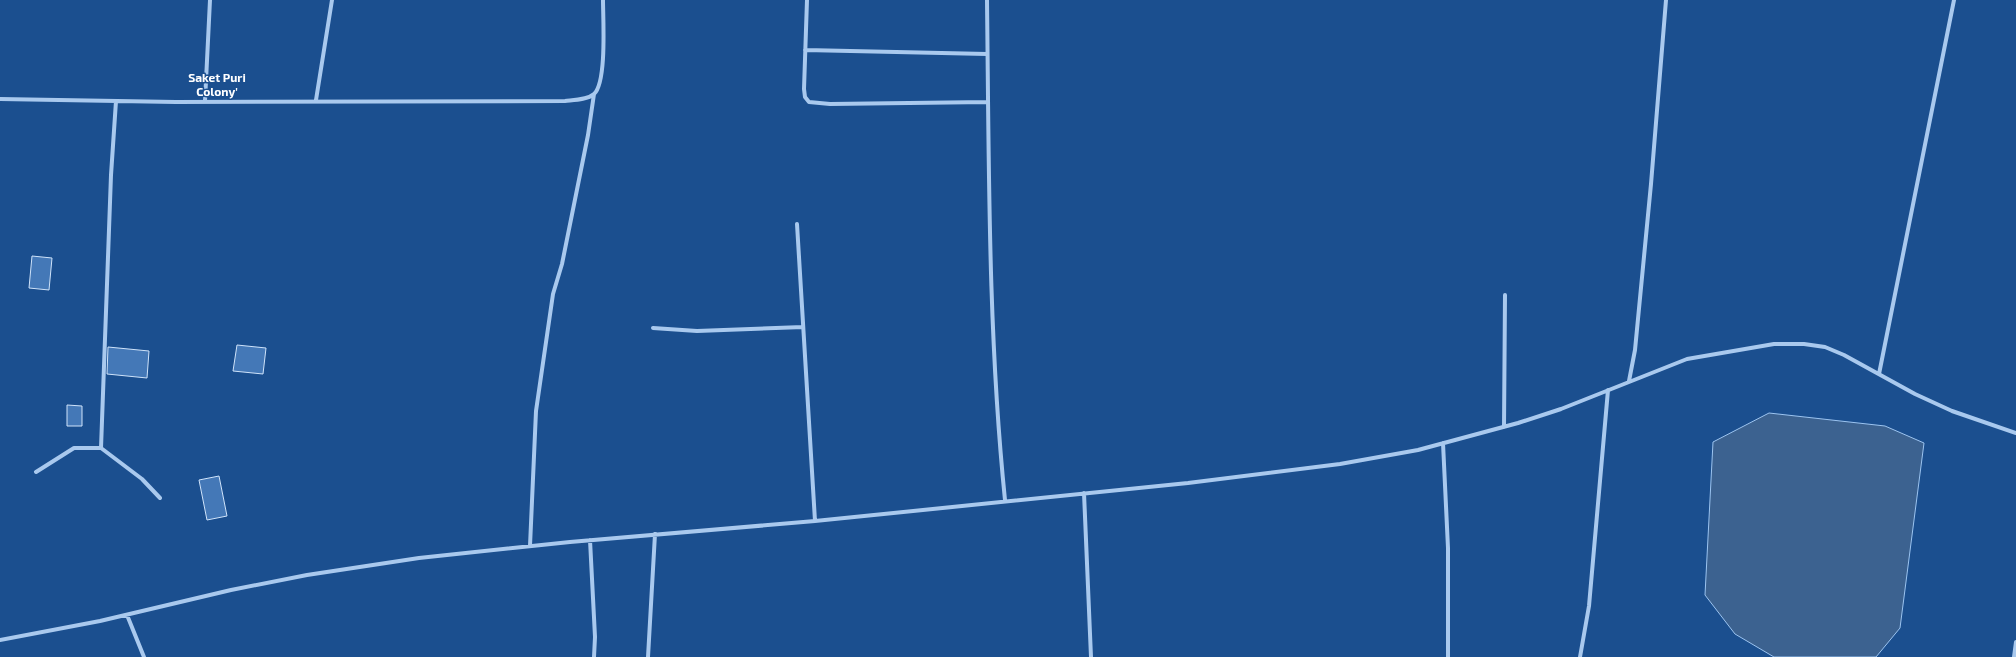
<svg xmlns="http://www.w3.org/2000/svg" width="2016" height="657" viewBox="0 0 2016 657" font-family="'Exo 2',sans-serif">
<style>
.water{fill:#3c6290;stroke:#9cc4f0}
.building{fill:#4478b7;stroke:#cfe3fa}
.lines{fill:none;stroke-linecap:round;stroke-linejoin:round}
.street{stroke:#a9c9ee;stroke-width:4}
.labels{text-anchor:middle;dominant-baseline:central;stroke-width:3;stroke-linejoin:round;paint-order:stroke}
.neighbourhood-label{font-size:12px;font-weight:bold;fill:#fff;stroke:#1b4f8f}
</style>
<rect width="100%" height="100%" fill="#1b4f8f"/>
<path class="water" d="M1769,413L1885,426L1924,443L1900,628L1876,657H1774L1735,634L1705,595L1713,442Z"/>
<path class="building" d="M32,256L52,258L49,290L29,288Z
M237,345L266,348L263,374L233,371Z
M108,347L149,351L147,378L107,374Z
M67,405L82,406V426H67Z
M219,476L227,516L207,520L199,480Z"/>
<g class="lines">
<path class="street" d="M807,0L804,89L805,97L809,102L830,104L988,102
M987,0C989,167 988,334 1005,500
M805,50L987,54
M0,99L176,102L565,101C574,100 587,100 594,94C607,82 603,19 603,0
M316,100L332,0
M116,101L111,175L101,448L142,479L160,498
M205,101L210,0
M797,224L815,521
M653,328L697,331L803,327
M1879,374L1954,0
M1629,381L1635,350L1651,184L1666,0
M1504,427L1505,295
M1443,443L1448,548V657
M36,472L74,448H101
M1084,493L1091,657
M590,540L595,637L594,657
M530,546L536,411L553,294L562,264L588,135L594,94
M127,615L144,657
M0,640L100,621L231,590L307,575L419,558L570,542L815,521L1188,483L1340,464L1418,450L1518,423L1561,409L1687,359L1774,344H1804L1825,347L1844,355L1915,394L1952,411L2016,433
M648,657L655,534
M1580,657L1589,606L1608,390
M2014,657L2016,642"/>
</g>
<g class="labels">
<g class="neighbourhood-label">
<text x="217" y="77">Saket Puri<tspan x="217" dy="14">Colony'</tspan></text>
</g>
</g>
</svg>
